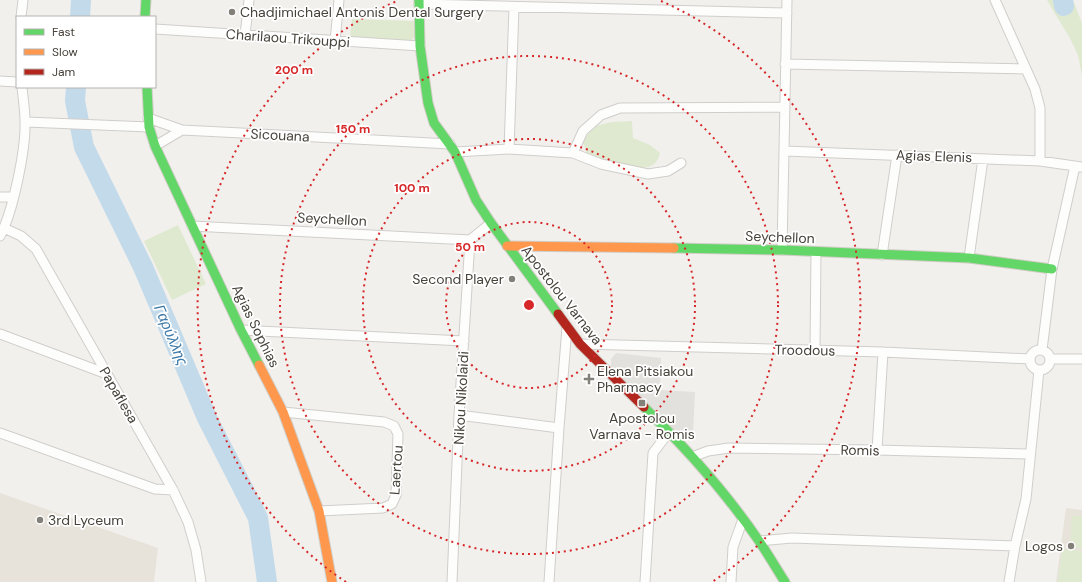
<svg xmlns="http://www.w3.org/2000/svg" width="1082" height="582" viewBox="0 0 1082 582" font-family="'DM Sans',sans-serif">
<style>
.education{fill:#e7e3da}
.green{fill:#dfe9d0}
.parking{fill:#e3e1de}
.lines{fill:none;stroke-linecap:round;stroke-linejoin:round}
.river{stroke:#c3daea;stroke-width:20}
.street-casing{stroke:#d0cecb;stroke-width:11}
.fast-casing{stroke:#d0cdc5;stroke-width:11}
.slow-casing{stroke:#d0cdc5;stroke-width:11}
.jam-casing{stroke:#d0cdc5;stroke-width:11}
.street{stroke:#fdfdfc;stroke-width:9}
.fast{stroke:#63d668;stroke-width:9}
.slow{stroke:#ff974d;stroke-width:9}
.jam{stroke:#b3261e;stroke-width:9}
.ring{fill:none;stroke:#d62828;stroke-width:2;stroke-dasharray:2 4}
.poi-dot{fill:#837f79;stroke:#fff;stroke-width:1.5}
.labels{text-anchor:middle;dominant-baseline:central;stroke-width:3.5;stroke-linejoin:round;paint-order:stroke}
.poi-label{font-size:14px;fill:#47423a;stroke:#fff;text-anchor:start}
.street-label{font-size:14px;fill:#47423a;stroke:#fff}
.water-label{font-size:15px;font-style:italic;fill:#3e7aa8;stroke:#fff}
.centre{fill:#d62828;stroke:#fff;stroke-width:2}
.ring-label{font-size:12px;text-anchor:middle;font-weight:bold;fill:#d62828;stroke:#fff;stroke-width:3.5;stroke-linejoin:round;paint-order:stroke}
</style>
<rect width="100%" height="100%" fill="#f2f0ed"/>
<path class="education" d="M0,493L158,548L154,582H0Z
M1066,508L1082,510V582H1056Z"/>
<path class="green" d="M1047,0H1073L1082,23V75C1080,69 1080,62 1078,56C1071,36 1057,19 1047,0Z
M352,19L414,21L415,36L411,41L350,37Z
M632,121L633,138L650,145L660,153C659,156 658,160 656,162C644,177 601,160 587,153L582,140L596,126L611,122Z
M178,225L206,284L172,300L144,241Z
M1072,516H1082V548L1070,547Z
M1062,549L1082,551V582H1058Z"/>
<path class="parking" d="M616,353L661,358L660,390L695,392L693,433L684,439L611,367V359Z"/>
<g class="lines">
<path class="river" d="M1063,0L1064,6
M80,17L81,0
M76,87L75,101L84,147L143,267L207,418L258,518L267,582"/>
<g class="street-casing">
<path id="street" d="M995,0L1035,89L1040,108V161
M419,4L787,13
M21,17L23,0
M155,29L420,46
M245,35L249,0
M335,41L339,0
M785,64L1026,69
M0,81L17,82
M148,118L182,130L450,144
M26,122L149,127
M155,146L182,130
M509,149L514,7
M785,151L1040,161L1082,167
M455,152L509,149L573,153L601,164L648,174L668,171L681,163
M573,153L583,131L601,115L620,108L785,107
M0,197H13
M192,226L470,240
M4,228L21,236L36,249L173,490L188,522L196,550L201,582
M0,236C13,212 26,149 25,121C25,110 23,98 22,87
M782,250L787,0
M882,255L897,155
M969,258L983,159
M241,330L464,341
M0,334L107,374
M580,344L883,352L1030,359
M815,350L816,253
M1042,350L1052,269L1075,166
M1030 360a10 10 0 1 1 20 0a10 10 0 1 1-20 0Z
M1050,359H1082
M283,412L384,422L394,426L398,434L396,495L392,504L383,508L319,511
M459,415L559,428
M0,433L155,489L173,490
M877,450L883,352
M692,457L708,451L729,448L877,450L1030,454
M759,541L792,538L1015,546
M452,582L459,415L470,240L491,223
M549,582L559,428L567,327
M645,582L653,453L669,432
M731,582L733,547L743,519
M1009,582L1015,546L1026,499L1039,370"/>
</g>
<g class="fast-casing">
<path id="fast" d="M419,0L420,46L428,103L434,123L455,152L476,200L491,223L558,314
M145,17L146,0
M147,87L149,127L155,146L241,330L259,365
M674,248L782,250L969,258L1052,269
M644,407C685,447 727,494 759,541C768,554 776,568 785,582"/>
</g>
<g class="slow-casing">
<path id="slow" d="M507,246L674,248
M259,365L283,412L319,511L332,582"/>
</g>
<g class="jam-casing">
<path id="jam" d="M558,314L580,344L644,407"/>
</g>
<use href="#street" class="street"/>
<use href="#fast" class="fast"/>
<use href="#slow" class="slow"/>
<use href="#jam" class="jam"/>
</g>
<g class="ring">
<circle cx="529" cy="305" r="83"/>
<circle cx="529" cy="305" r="166"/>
<circle cx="529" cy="305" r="249"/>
<path d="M346 582A332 332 0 0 1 397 1M661 1A332 332 0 0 1 712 582"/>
</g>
<g class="poi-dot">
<circle cx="232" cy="12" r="4"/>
<circle cx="512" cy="279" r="4"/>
<path d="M587 373h4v4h4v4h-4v4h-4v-4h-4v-4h4z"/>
<rect x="638" y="399" width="8" height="8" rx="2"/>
<circle cx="40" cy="520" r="4"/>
<circle cx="1071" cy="546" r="4"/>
</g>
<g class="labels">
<g class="poi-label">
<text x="240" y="12">Chadjimichael Antonis Dental Surgery</text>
<text x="504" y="279" text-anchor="end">Second Player</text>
<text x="597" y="371">Elena Pitsiakou<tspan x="597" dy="16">Pharmacy</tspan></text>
<text x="642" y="418" text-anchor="middle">Apostolou<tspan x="642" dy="16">Varnava - Romis</tspan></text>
<text x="48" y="520">3rd Lyceum</text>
<text x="1063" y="546" text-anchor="end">Logos</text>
</g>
<g class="street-label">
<text transform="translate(288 38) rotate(4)">Charilaou Trikouppi</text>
<text transform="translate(280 135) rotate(3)">Sicouana</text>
<text transform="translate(934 156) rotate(2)">Agias Elenis</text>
<text transform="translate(332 219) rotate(3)">Seychellon</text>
<text transform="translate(780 237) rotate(2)">Seychellon</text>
<text transform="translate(562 295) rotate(52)">Apostolou Varnava</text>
<text transform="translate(256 326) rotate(64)">Agias Sophias</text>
<text transform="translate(805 350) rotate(1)">Troodous</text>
<text transform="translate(119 395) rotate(60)">Papaflesa</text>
<text transform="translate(461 398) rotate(-87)">Nikou Nikolaidi</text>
<text transform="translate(860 450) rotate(1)">Romis</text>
<text transform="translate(396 470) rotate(-86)">Laertou</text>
</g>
<g class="water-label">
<text transform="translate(171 335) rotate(67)">Γαρύλλης</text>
</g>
</g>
<circle cx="529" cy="305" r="6" class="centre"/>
<g class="ring-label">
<text x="294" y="74">200 m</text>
<text x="353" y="133">150 m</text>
<text x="412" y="192">100 m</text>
<text x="470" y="251">50 m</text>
</g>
<rect x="16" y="16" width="140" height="72" fill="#ffffff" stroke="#b5b3b0"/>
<rect x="24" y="29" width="20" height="6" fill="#63d668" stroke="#b5b3b0"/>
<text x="52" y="36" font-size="12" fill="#47423a">Fast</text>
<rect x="24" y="49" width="20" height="6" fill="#ff974d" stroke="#b5b3b0"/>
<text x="52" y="56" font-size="12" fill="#47423a">Slow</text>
<rect x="24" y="69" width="20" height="6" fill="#b3261e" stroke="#b5b3b0"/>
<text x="52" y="76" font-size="12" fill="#47423a">Jam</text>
</svg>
